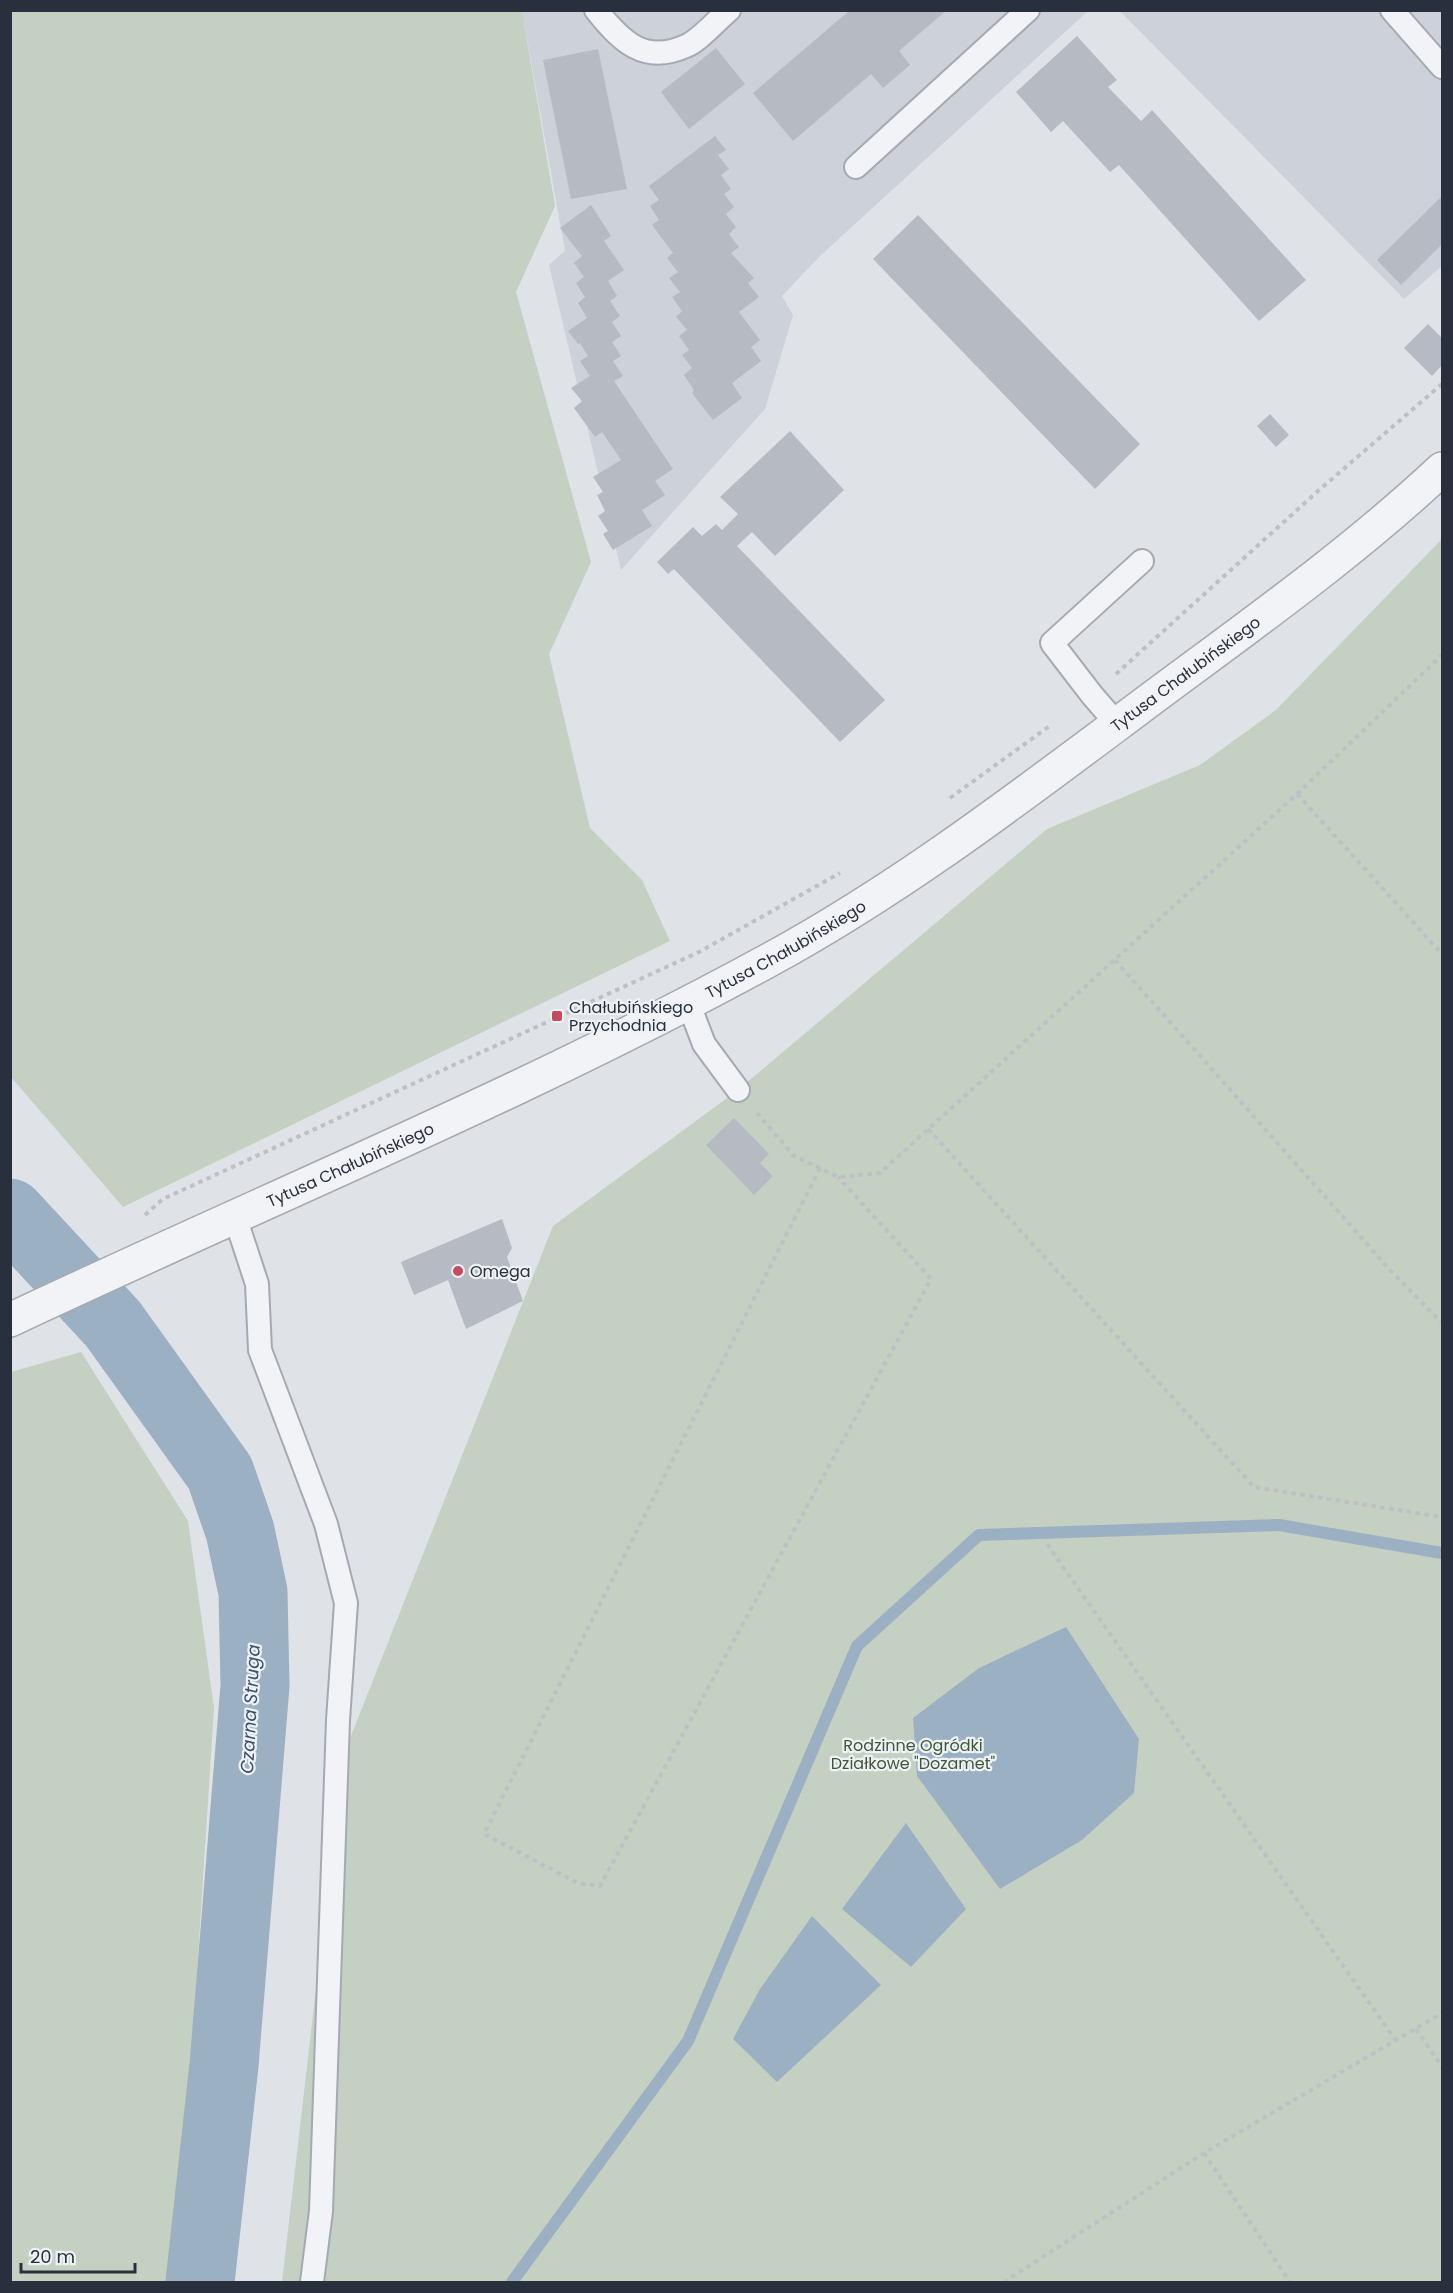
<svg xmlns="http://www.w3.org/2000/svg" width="1453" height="2293" viewBox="0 0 1453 2293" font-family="Poppins,sans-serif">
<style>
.built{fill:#cdd1d9}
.green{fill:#c4d0c1}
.water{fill:#9cb0c4}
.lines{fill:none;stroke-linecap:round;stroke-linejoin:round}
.stream{stroke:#9cb0c4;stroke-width:12}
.river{stroke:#9cb0c4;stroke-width:69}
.building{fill:#b6bbc3}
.service-casing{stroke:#a5a9b1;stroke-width:26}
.tertiary-casing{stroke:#a5a9b1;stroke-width:36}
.path{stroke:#bdc0c6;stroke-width:4;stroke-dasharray:4.5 4.5;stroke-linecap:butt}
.service{stroke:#f1f3f6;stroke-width:22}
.tertiary{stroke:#f1f3f6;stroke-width:33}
.poi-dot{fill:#c34d5f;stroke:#eef1f5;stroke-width:2}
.labels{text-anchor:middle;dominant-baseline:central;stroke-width:4.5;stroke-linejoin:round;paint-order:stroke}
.street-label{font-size:16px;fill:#29303d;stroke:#eef1f5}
.poi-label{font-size:16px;fill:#29303d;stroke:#eef1f5;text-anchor:start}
.park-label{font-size:16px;fill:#3e5737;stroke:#eef1f5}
.water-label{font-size:18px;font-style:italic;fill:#374f6d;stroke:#eef1f5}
</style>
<rect width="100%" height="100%" fill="#dfe2e7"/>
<path class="built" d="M522,11H1088L821,255L782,296L793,315L765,409L621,570L549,265L565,251Z
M1120,11H1442V266L1404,299Z"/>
<path class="green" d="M10,11H522L555,206L516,292L591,562L549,654L590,828L642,880L670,941L123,1207L11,1077Z
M1442,539V2282H282L343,1756L553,1226L738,1090L1047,829L1200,765L1276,710Z
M81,1352L188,1521L214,1708L177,2282H11V1372Z"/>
<path class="water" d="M1066,1627L1139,1739L1134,1793L1082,1840L1000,1889L917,1776L913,1718L979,1668Z
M906,1823L966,1909L911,1967L842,1909Z
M812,1916L881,1985L777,2082L733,2039L760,1989Z"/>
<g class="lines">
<path class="stream" d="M512,2282L688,2041L857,1646L979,1535L1279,1525L1442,1553"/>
<path class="river" d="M10,1213L113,1324L220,1473L240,1531L253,1592L255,1686L224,2065L200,2282"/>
</g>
<path class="building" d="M850,10H947L899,51L910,65L883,88L871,74L793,141L753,93Z
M1077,36L1117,80L1108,87L1141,121L1152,110L1306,280L1259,321L1119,165L1110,172L1063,121L1051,132L1016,92Z
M716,48L745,84L689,129L661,92Z
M598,49L627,189L571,199L543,60Z
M715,136L726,150L718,155L729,169L721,175L731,189L724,194L734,207L726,214L736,227L729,234L739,247L731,253L754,278L748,283L759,297L739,312L760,340L751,347L761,361L732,383L742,398L713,420L692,393L694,390L684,375L692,368L682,355L689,350L679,336L687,330L676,317L682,311L672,297L680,292L669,278L678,272L667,258L673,253L652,225L659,220L650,206L659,200L649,186Z
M1442,196V244L1401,285L1377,260Z
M591,205L611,236L604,241L624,270L608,281L617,296L610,301L620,316L612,322L621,336L612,342L621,356L613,361L623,376L614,381L673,469L655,481L665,495L642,510L652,526L613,550L603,534L608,531L598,516L605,511L597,495L603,492L593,477L621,460L602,432L595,437L574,408L582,401L571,388L590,376L580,361L588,356L580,343L578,344L568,331L587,318L578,303L585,297L576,283L584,277L574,263L582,256L560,228Z
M918,215L1140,444L1095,489L873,259Z
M1428,324L1442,338V365L1432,376L1404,348Z
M1270,414L1289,435L1276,447L1257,426Z
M790,431L844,490L775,556L752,532L737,546L885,700L840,742L674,569L668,574L657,562L693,527L702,536L716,524L722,530L738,514L720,497Z
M734,1118L769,1154L760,1163L773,1176L754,1195L706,1145Z
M502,1219L512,1248L507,1257L523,1301L466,1329L448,1280L414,1295L401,1262Z"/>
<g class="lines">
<g class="service-casing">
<path id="service" d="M596,10C621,41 644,65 686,46C699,41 717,20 729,10
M1392,10L1442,67
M856,167L1028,10
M1117,724L1092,695L1052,643L1142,561
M688,1002L704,1044L738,1090
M235,1217L257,1284L260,1350L326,1524L346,1603L338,1720L321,2211L312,2282"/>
</g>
<g class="tertiary-casing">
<g id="tertiary">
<path id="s1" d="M10,1320C264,1200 524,1094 771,959C901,888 1020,797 1139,708C1242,631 1348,557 1442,469"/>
</g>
</g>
<path class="path" d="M1116,674L1318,491L1442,384
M1297,794L1442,954
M950,798L1051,725
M1115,960L1390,1270L1442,1323
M757,1113L793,1155L838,1177L880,1173L1297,794L1442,655
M928,1129L1254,1487L1442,1517
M820,1168L484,1834L578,1883L600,1886L931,1279L838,1177
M145,1215L163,1199L699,952L840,873
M1047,1544L1396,2041
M1416,2029L1442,2067
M1204,2153L1290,2282
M1004,2282L1204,2153L1442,2013"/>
<use href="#service" class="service"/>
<use href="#tertiary" class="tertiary"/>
</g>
<g class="poi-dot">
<rect x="551" y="1010" width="12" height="12" rx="3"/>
<circle cx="458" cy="1271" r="6"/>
</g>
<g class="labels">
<g class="street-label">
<text stroke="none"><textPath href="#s1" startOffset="1346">Tytusa Chałubińskiego</textPath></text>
<text stroke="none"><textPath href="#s1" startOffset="860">Tytusa Chałubińskiego</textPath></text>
<text stroke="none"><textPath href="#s1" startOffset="374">Tytusa Chałubińskiego</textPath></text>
</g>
<g class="poi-label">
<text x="569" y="1007">Chałubińskiego<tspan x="569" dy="18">Przychodnia</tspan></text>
<text x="470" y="1271">Omega</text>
</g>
<g class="park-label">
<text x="913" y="1745">Rodzinne Ogródki<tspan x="913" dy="18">Działkowe "Dozamet"</tspan></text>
</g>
<g class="water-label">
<text transform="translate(250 1709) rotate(-87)">Czarna Struga</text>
</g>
</g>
<rect width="1453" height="2293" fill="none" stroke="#29303d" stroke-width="24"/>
<path d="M21 2263v9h114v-9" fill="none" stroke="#29303d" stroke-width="3"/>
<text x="30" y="2263" font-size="18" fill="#29303d" stroke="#eef1f5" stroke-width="4.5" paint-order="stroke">20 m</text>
</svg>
